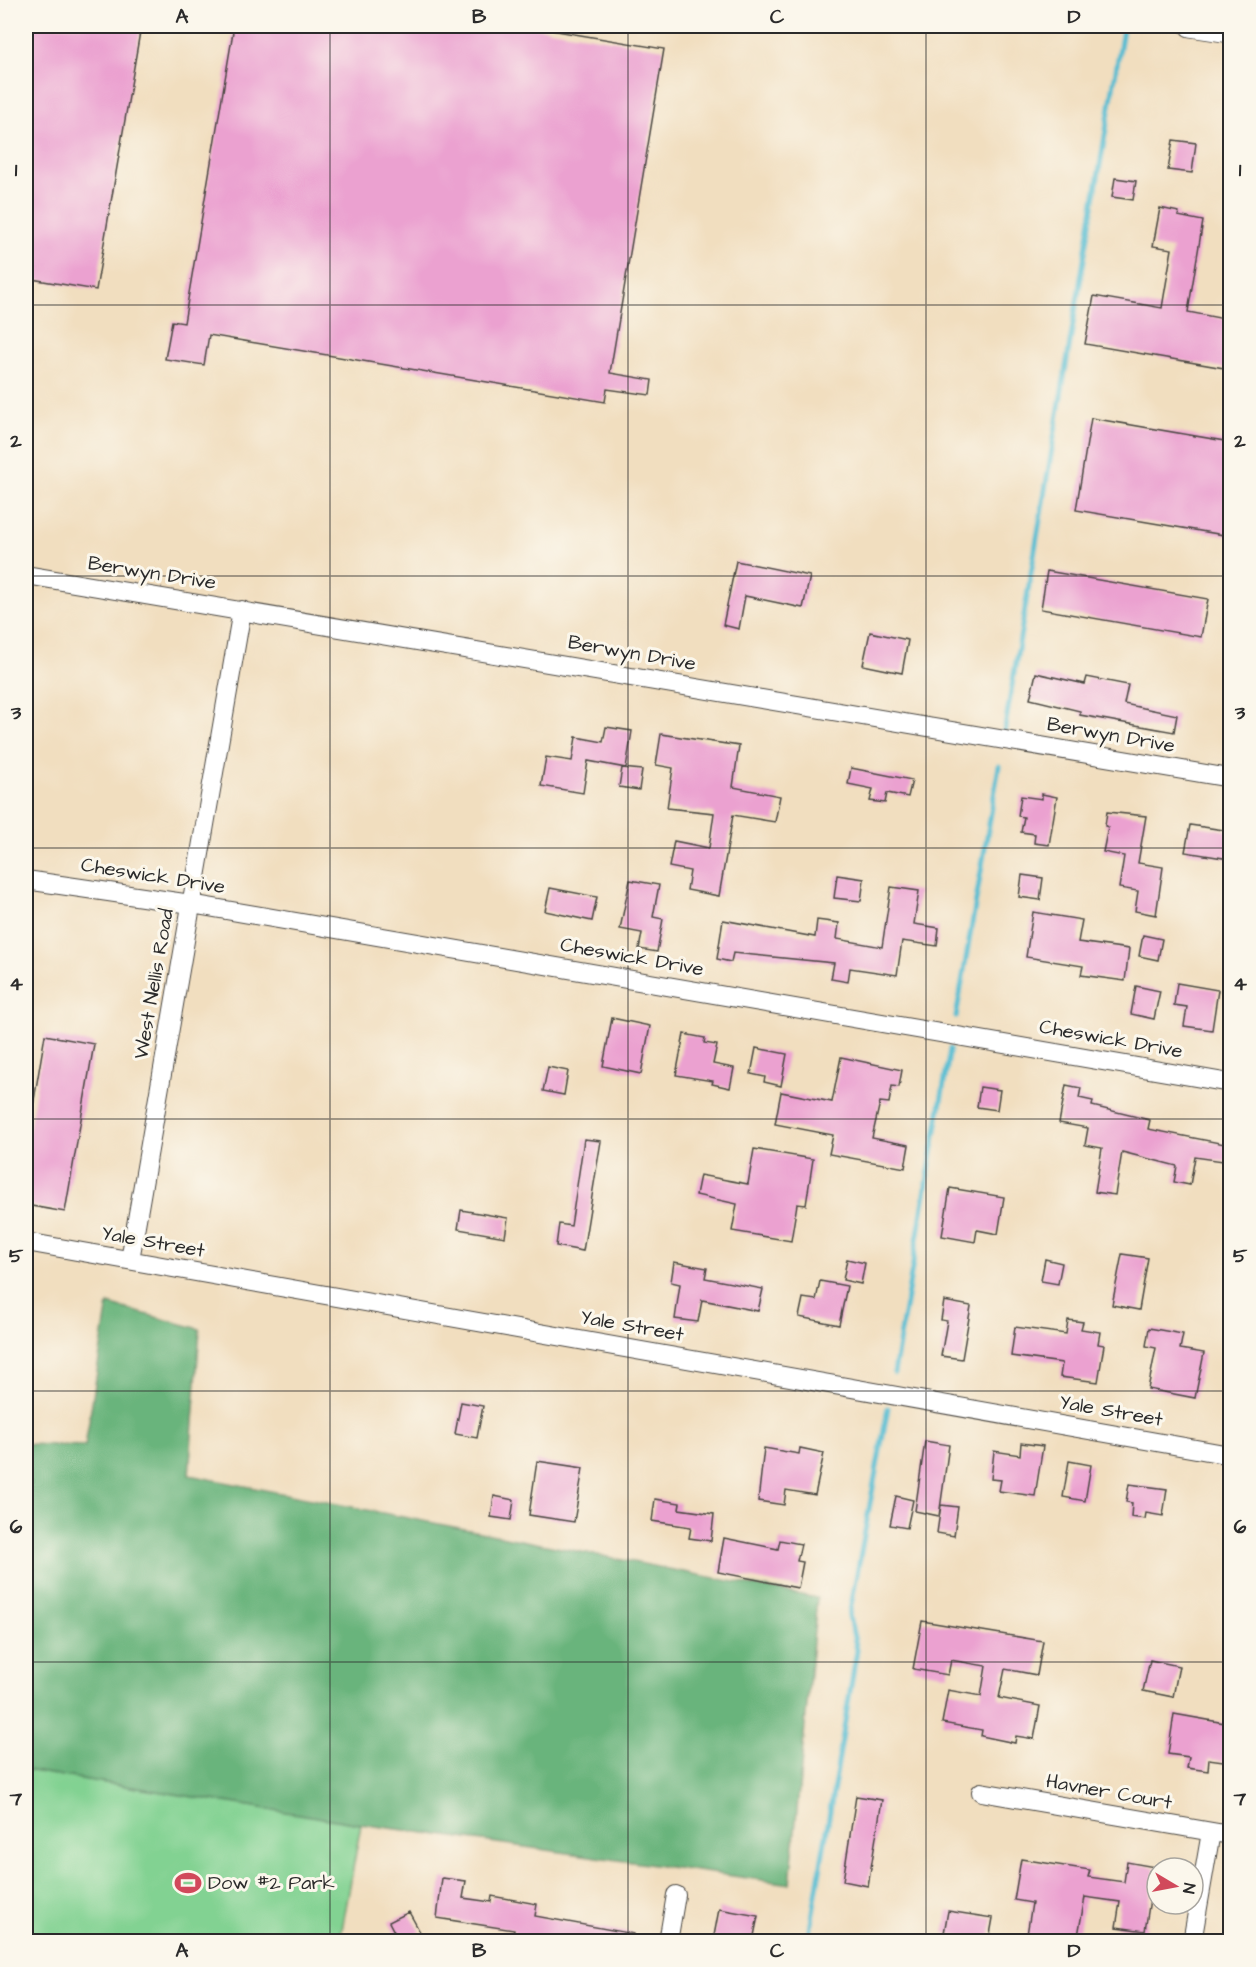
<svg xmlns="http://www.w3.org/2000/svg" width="1256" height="1967" viewBox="0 0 1256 1967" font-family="'Architects Daughter',sans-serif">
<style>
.green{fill:#82d292;stroke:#567e5e;stroke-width:1.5}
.forest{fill:#69b47c;stroke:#4a7054;stroke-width:1.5}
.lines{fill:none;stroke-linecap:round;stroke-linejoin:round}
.stream{stroke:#53bcd1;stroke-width:5}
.building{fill:#eba1d0}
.minor-casing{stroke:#494641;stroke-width:20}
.tertiary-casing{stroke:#494641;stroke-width:23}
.minor{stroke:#fff;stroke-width:18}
.tertiary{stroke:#fff;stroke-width:21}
.grid{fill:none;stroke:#2b2b2b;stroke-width:1.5;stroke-opacity:0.55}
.labels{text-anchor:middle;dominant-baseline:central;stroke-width:6;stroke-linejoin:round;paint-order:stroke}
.street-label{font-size:20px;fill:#2b2b2b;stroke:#fbf7ec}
.poi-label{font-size:20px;fill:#2b2b2b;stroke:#fbf7ec;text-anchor:start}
.neatline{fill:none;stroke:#2b2b2b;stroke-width:2}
.grid-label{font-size:20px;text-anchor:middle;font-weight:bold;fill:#2b2b2b}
</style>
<rect width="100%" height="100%" fill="#fbf7ec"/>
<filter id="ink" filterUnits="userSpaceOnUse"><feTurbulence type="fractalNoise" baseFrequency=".0167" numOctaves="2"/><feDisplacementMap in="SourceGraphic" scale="12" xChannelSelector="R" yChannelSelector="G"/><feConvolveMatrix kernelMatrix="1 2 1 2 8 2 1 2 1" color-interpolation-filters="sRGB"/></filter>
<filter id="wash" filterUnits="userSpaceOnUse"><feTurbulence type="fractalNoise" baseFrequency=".008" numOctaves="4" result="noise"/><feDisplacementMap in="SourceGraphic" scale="24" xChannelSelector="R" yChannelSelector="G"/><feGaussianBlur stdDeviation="1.35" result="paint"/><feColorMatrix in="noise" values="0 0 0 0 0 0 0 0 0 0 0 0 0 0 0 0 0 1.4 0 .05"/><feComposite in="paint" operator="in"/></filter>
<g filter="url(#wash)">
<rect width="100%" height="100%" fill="#f1debf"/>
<path class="green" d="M26,1770L361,1824L340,1941H26Z"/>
<path class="forest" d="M108,1304L200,1329L189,1475L817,1598L790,1884L361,1824L26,1770V1444L85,1446Z"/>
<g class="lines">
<path class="stream" d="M1004,733L1123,29
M956,1017L999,766
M894,1373L950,1049
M808,1942L857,1650L849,1616L888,1408"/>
</g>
<g id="blocks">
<path class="building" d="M26,26H141L96,290L26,278Z
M234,26H527L664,49L610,373L652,380L650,395L607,389L605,402L209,335L204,365L165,359L172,321L184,323Z
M1173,140L1196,143L1192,173L1168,170Z
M1115,178L1136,181L1133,200L1112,197Z
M1160,208L1179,212L1178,216L1203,221L1188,312L1230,320V369L1085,344L1094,296L1162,308L1172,249L1153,246Z
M1091,418L1230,442V536L1076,510Z
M736,561L810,576L803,608L745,596L739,629L723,625Z
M1047,571L1208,599L1201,637L1041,609Z
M870,632L908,640L902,673L863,665Z
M1036,673L1085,684L1087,677L1128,685L1124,704L1177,715L1174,732L1080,715V711L1030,699Z
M606,727L632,731L626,768L588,761L583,793L541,786L546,757L572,761L576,737L603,742Z
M661,734L739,746L733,787L780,796L775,822L733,815L719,896L687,890L690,871L669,867L674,841L709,848L714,813L667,808L673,768L656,765Z
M622,768L642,770L639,790L619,787Z
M851,768L912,780L908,797L887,793L885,803L870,801L873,789L848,784Z
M1042,794L1057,797L1049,845L1034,843L1035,834L1021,832L1024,817L1018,816L1021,796L1042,799Z
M1107,812L1146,816L1138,863L1163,867L1156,915L1135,911L1138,891L1119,888L1124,856L1103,852L1108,827L1105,826Z
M1190,825L1230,831V859L1185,852Z
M837,875L864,879L861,901L834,898Z
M1022,875L1043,878L1040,900L1019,897Z
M630,880L659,885L653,917L663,919L657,952L639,949L642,933L620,929Z
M891,887L919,891L914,924L939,928L937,946L902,941L897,975L850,968L848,982L831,979L834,963L733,953L731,962L717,959L723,920L815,937L817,920L839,923L837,939L882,947Z
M550,888L597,897L592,921L545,911Z
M1033,912L1082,920L1078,942L1129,949L1125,981L1081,975L1083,966L1026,957Z
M1143,935L1162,939L1158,960L1139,956Z
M1177,983L1218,990L1212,1030L1184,1026L1187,1007L1174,1005Z
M1136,986L1160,991L1154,1019L1131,1014Z
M612,1018L650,1026L641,1074L603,1066Z
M684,1034L705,1038L704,1043L717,1045L713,1064L734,1068L730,1088L712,1084L713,1081L676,1075Z
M45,1035L94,1044L65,1212L26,1205V1148Z
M756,1048L787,1054L781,1086L764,1082L765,1077L751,1074Z
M841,1057L902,1070L899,1087L892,1086L889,1103L880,1102L872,1138L909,1145L905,1168L829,1154L833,1135L775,1124L781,1092L832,1102Z
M548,1067L568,1071L564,1095L543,1091Z
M1066,1085L1081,1088L1079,1098L1093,1101L1092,1106L1150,1120L1148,1129L1230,1145V1162L1195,1157L1190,1185L1174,1182L1177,1166L1122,1152L1115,1195L1095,1192L1102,1148L1085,1145L1088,1128L1059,1123Z
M980,1087L1000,1090L997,1110L977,1107Z
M584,1139L601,1141L583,1251L556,1246L559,1224L571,1226Z
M754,1149L813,1159L806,1205L797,1204L791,1241L732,1231L737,1204L696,1195L700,1175L748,1184Z
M950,1188L1004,1197L998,1234L977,1230L975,1242L942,1236Z
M461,1210L508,1218L505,1237L458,1229Z
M1122,1254L1148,1258L1139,1310L1112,1305Z
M847,1259L865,1263L861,1284L843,1280Z
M1045,1259L1062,1263L1058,1284L1041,1281Z
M674,1262L707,1268L705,1278L763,1289L758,1311L702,1300L698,1322L675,1319L680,1284L671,1282Z
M820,1281L847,1286L839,1325L799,1317L803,1298L816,1300Z
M944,1301L971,1306L962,1359L941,1356L947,1321L941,1320Z
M1068,1320L1083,1322L1081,1329L1100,1332L1098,1344L1104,1345L1098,1382L1060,1377L1062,1363L1011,1356L1015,1327L1066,1334Z
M1149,1328L1183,1334L1180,1349L1204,1353L1195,1398L1148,1389L1156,1348L1146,1346Z
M461,1402L483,1406L477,1438L455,1434Z
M925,1441L949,1445L939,1516L915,1511Z
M1021,1443L1043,1446L1035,1496L999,1491L1001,1480L991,1479L994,1451L1020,1455Z
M764,1448L799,1454L800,1448L824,1453L815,1495L786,1490L784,1505L758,1501Z
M537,1461L583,1468L574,1522L529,1515Z
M1069,1461L1091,1465L1085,1501L1063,1497Z
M1129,1484L1167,1489L1163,1516L1146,1513L1145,1519L1131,1517L1132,1503L1126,1502Z
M494,1496L514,1500L511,1520L491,1517Z
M896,1496L913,1500L907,1528L890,1525Z
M655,1499L680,1503L679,1509L714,1514L711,1541L689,1538L691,1527L652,1521Z
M941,1505L958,1507L954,1536L937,1533Z
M724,1538L778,1549L780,1540L801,1544L797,1561L803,1562L798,1588L718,1572Z
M922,1621L1043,1641L1037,1675L1005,1669L999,1698L1040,1706L1034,1739L1016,1736L1015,1743L981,1736L982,1730L942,1723L948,1690L981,1696L986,1666L951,1660L948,1675L913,1669Z
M1150,1660L1179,1666L1173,1697L1143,1691Z
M1174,1714L1230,1724V1762L1209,1759L1208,1771L1187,1768L1189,1757L1168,1754Z
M856,1796L882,1800L868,1886L843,1881Z
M1021,1859L1090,1870L1088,1877L1124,1882L1127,1862L1155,1867L1145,1931L1116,1927L1120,1902L1085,1897L1077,1941H1026L1032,1903L1014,1900Z
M442,1878L466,1881L463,1898L491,1902L492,1896L537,1904L535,1916L634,1934L633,1941H537L513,1935L514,1930L437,1918Z
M719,1909L758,1916L753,1941H713Z
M948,1911L993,1918L989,1940L944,1933Z
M409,1912L420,1932L399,1941L389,1922Z"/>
</g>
</g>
<g filter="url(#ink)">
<use href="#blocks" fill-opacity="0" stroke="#494641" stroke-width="1.5"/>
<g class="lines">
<g class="minor-casing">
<path id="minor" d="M26,575L1230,778
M26,880L191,904L1230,1083
M26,1242L1230,1455
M130,1260L242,610
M981,1792L1230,1835
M668,1942L676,1895
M1192,1942L1211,1832"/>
</g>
<g class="tertiary-casing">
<path id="tertiary" d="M1190,26L1230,32"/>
</g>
<use href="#minor" class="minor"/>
<use href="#tertiary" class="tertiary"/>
</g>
</g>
<path class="grid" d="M330,26V1942M628,26V1942M926,26V1942M26,305H1230M26,576H1230M26,848H1230M26,1119H1230M26,1391H1230M26,1662H1230"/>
<defs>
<g id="stadium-bare" transform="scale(2.07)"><path d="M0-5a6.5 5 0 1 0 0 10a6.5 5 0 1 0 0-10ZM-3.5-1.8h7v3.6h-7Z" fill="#d1495b" stroke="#fbf7ec" stroke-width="2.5" paint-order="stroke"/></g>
</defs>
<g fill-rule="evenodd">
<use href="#stadium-bare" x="188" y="1883"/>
</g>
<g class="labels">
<g class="street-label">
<text transform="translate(152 573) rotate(9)">Berwyn Drive</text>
<text transform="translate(632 653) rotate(10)">Berwyn Drive</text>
<text transform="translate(1111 735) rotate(10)">Berwyn Drive</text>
<text transform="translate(153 876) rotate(9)">Cheswick Drive</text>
<text transform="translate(632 957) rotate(10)">Cheswick Drive</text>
<text transform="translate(154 984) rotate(-80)">West Nellis Road</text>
<text transform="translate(1111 1039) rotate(10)">Cheswick Drive</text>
<text transform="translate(153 1242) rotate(10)">Yale Street</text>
<text transform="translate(632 1326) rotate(10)">Yale Street</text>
<text transform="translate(1111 1411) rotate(10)">Yale Street</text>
<text transform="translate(1109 1792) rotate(10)">Havner Court</text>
</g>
<g class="poi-label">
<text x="208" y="1883">Dow #2 Park</text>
</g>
</g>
<rect width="1256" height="1967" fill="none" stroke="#fbf7ec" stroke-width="66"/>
<g transform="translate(1175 1886) rotate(100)"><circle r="28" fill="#fbf7ec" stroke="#a8a59f" stroke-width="1.5"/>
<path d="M0-4.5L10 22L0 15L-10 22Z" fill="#d1495b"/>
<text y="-9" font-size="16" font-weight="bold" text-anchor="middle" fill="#2b2b2b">N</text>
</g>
<rect x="33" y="33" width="1190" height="1901" class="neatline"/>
<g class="grid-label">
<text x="182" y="23">A</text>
<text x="479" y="23">B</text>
<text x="777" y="23">C</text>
<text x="1074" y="23">D</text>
<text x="16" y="176">1</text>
<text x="1240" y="176">1</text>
<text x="16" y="447">2</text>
<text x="1240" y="447">2</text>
<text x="16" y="719">3</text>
<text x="1240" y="719">3</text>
<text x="16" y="990">4</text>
<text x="1240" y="990">4</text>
<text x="16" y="1262">5</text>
<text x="1240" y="1262">5</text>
<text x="16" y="1533">6</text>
<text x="1240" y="1533">6</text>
<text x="16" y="1805">7</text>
<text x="1240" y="1805">7</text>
<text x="182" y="1957">A</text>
<text x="479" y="1957">B</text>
<text x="777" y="1957">C</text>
<text x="1074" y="1957">D</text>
</g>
</svg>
